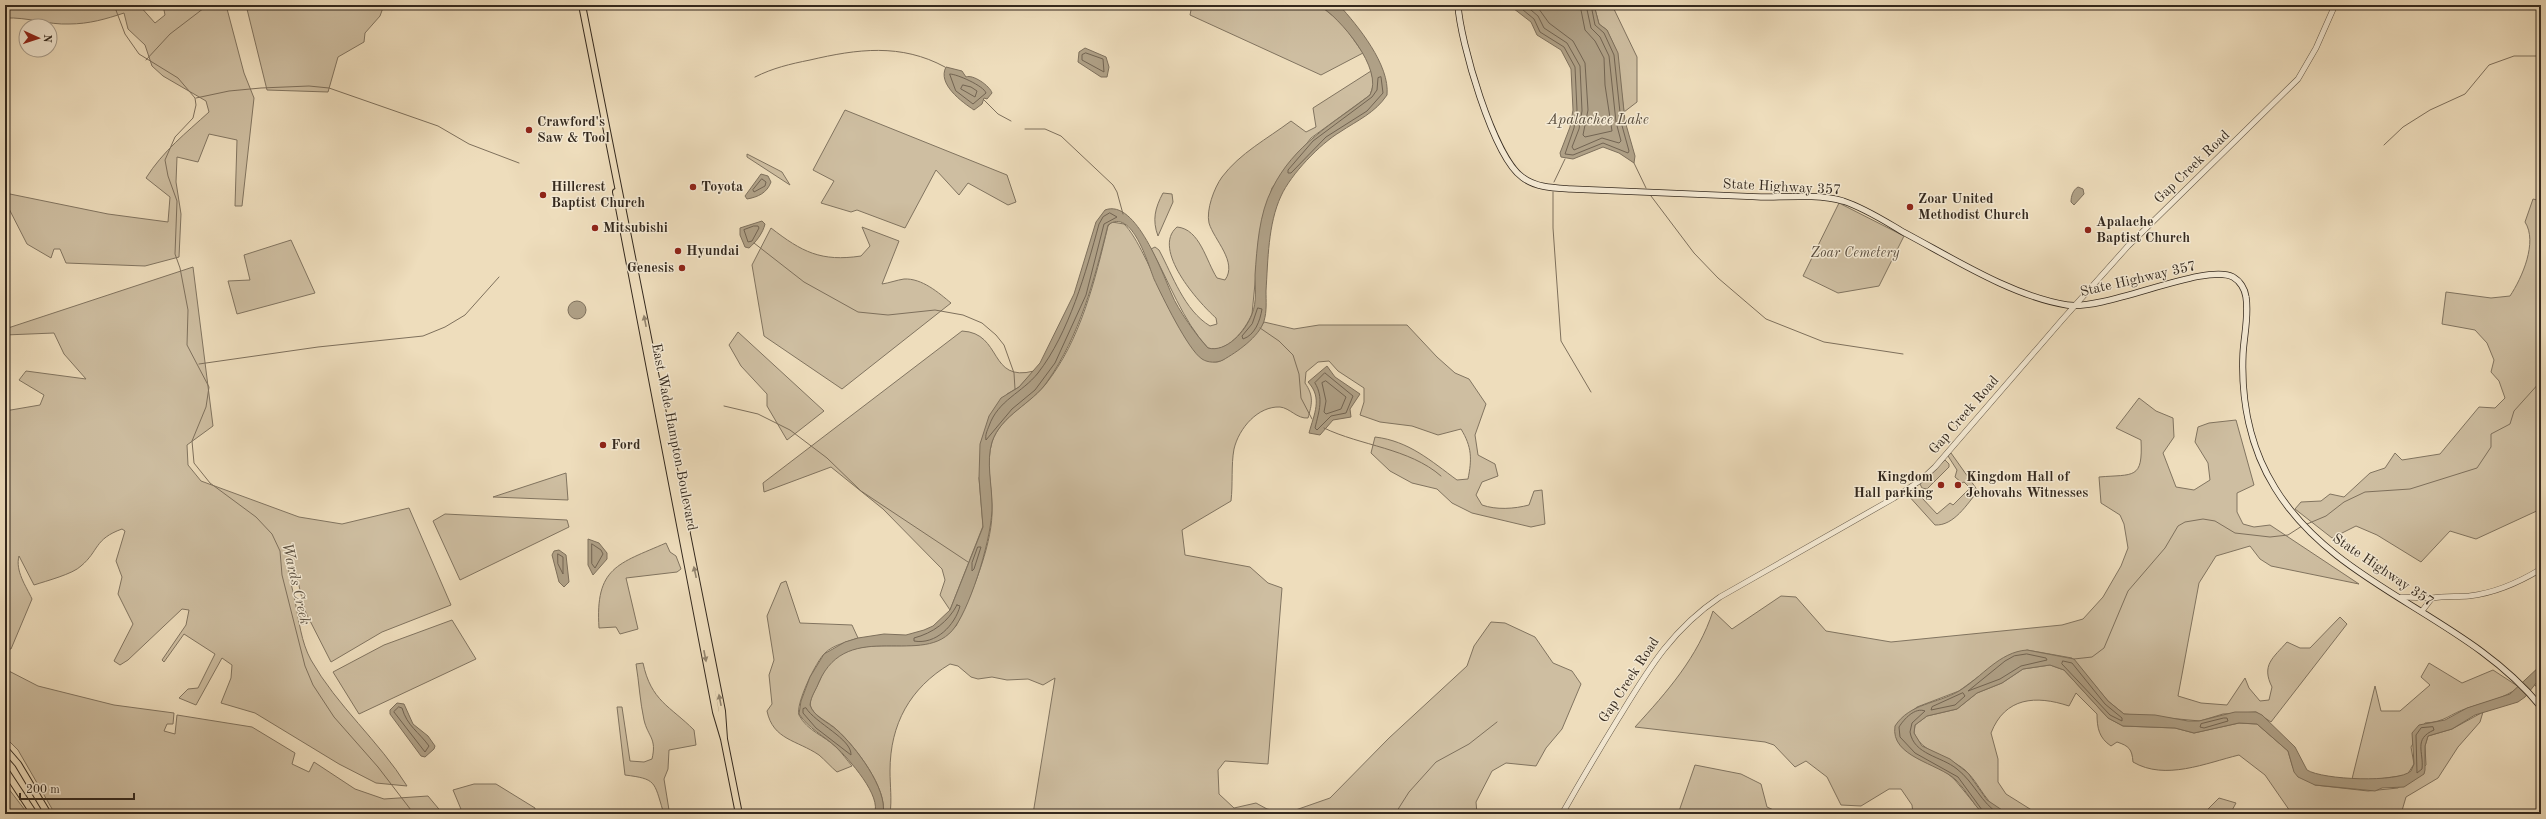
<svg xmlns="http://www.w3.org/2000/svg" width="2546" height="819" viewBox="0 0 2546 819" font-family="'Old Standard TT',serif">
<style>
.green{fill:#cebea1;stroke:#817460}
.water{fill:#afa086;stroke:#7e705c}
.lines{fill:none;stroke-linecap:round;stroke-linejoin:round}
.shore{stroke:#726452;stroke-width:1}
.stream{stroke:#7e705c;stroke-width:1}
.tertiary-casing{stroke:#625646;stroke-width:6}
.secondary-casing{stroke:#34291e;stroke-width:7}
.primary-casing{stroke:#34291e;stroke-width:8}
.tertiary{stroke:#f4e9d3;stroke-width:5}
.secondary{stroke:#f4e9d3;stroke-width:5.5}
.primary{stroke:#eeddbc;stroke-width:6}
.oneway{fill:#91836d}
.poi-dot{fill:#8f2418;stroke:#f4e9d3;stroke-width:1.5}
.labels{text-anchor:middle;dominant-baseline:central;stroke-width:3;stroke-linejoin:round;paint-order:stroke}
.poi-label{font-size:14px;font-weight:bold;fill:#34291e;stroke:#f4e9d3;text-anchor:start}
.street-label{font-size:14px;fill:#34291e;stroke:#f4e9d3}
.park-label{font-size:14px;font-style:italic;fill:#5a4e3f;stroke:#f4e9d3}
.water-label{font-size:15px;font-style:italic;fill:#594d3d;stroke:#f4e9d3}
</style>
<rect width="100%" height="100%" fill="#eeddbc"/>
<filter id="stains"><feTurbulence type="fractalNoise" baseFrequency=".005" numOctaves="4"/><feColorMatrix values="0 0 0 0 .2 0 0 0 0 .09 0 0 0 0 .02 0 0 0 .5 -.17"/></filter>
<radialGradient id="worn" r=".72"><stop offset=".6" stop-color="#630" stop-opacity="0"/><stop offset="1" stop-color="#630" stop-opacity=".3"/></radialGradient>
<path class="green" d="M5,5H139L155,23L165,15L163,5H226L244,73L254,98L242,206H235L237,140L209,134L198,162L177,157L176,182L181,214L179,257L145,266L66,263L60,249H54L51,258L27,244L5,201V193L108,214L168,222L170,197L146,178C163,151 186,133 209,112L206,101L163,76L152,66L145,45L128,29L124,13C106,19 89,24 69,24C49,25 28,17 5,18Z
M246,5H384L380,16L365,33L364,42L338,57L328,92L267,90Z
M1192,5H1319L1342,23L1363,53L1321,75L1190,15Z
M1594,5H1612L1637,57V102L1624,112L1616,50L1607,30L1599,24Z
M1371,71L1374,83L1370,95L1311,138L1272,188L1260,232L1252,314C1245,330 1227,354 1208,348C1182,320 1170,283 1151,249L1155,247L1159,250C1173,276 1184,310 1210,326L1217,324L1216,318C1198,302 1151,249 1177,227C1200,229 1206,261 1217,278L1225,280C1238,262 1214,240 1209,223C1206,210 1214,188 1222,177C1240,153 1267,139 1291,121L1306,132L1316,127L1313,108Z
M845,110L1007,175L1016,202L1008,205L968,183L959,195L936,170L905,228L857,210L851,212L821,203L834,181L813,170Z
M747,154L782,172L790,185L747,157Z
M1163,193L1172,194L1173,202L1158,236C1152,220 1155,208 1163,193Z
M2533,199L2541,201V509L2476,539L2450,531L2421,562L2377,535L2356,526L2332,538L2295,509L2301,502L2321,501L2330,494L2344,497L2370,473L2385,468L2395,453L2402,460L2440,454L2479,407L2495,408L2505,398L2499,381L2491,372L2494,360L2487,343L2475,330L2442,324L2446,292L2491,298L2510,296C2522,278 2538,242 2525,222Z
M1839,203L1904,236L1879,286L1838,293L1803,276Z
M1112,222L1124,224C1150,249 1180,361 1216,362C1222,362 1229,355 1234,352C1246,343 1256,335 1264,322L1294,329L1319,325H1407L1437,357L1455,373L1469,379L1486,404L1475,435L1478,455L1495,464L1498,476L1482,482L1476,495L1482,505C1496,510 1514,509 1529,505L1534,491L1542,490L1545,524L1531,527L1472,513L1452,503L1437,489L1412,483L1390,471L1371,453L1375,437C1409,441 1431,461 1457,480L1468,479C1472,459 1472,447 1461,429L1438,435L1412,426L1380,422L1360,415L1364,402V388L1338,371L1329,361L1318,362L1306,372L1305,383C1314,396 1312,404 1308,418C1297,419 1290,408 1280,407C1258,406 1239,428 1234,449C1231,465 1233,484 1231,501L1182,530L1185,555L1250,567L1268,583L1282,588L1268,764L1225,761L1218,770L1219,794L1234,808L1256,803L1267,809L1287,813L1330,798L1389,738L1467,666L1474,646L1491,622L1505,623L1535,637L1553,663L1572,671L1581,684L1562,729L1546,748L1536,766L1506,763L1492,771L1476,802L1477,814L1423,811L1416,814H1033L1055,678L1043,685L1028,679L1007,680L992,677L978,679L971,677L958,666L950,664C910,688 890,724 890,771C890,786 892,799 890,814H883C888,789 855,746 837,730C829,722 817,718 811,708C808,700 814,693 817,686C821,679 823,670 828,664C863,627 924,665 956,626C971,596 991,548 992,514C993,491 985,464 992,442C1000,417 1029,404 1045,385C1081,340 1095,280 1108,226Z
M862,227L899,241L882,284C889,283 897,280 904,279C922,278 939,293 951,303L842,389L764,336L752,265L771,228C802,252 821,262 861,256L870,246Z
M291,240L315,293L237,314L228,281L250,280L244,255Z
M193,267L213,426L187,445L188,465L201,481L299,517L342,524L409,508L451,605L382,632L331,662L305,611L295,569L288,559C288,575 292,586 295,601C299,620 301,642 311,660C337,706 379,741 407,786L376,783L339,764L255,713L221,703L231,678L232,665L222,658L196,705L179,698L188,689L198,688L215,654L184,634L164,662L162,660L186,625L189,610L182,609L128,660L120,665L114,661L133,624L118,594L122,577L116,561L125,531L122,529C94,539 99,551 81,566C73,574 46,581 34,585L19,556C15,571 26,586 32,599L11,649H5V411L40,405L44,395L19,380L26,371L86,379L64,354L54,333L5,335V329Z
M962,331C1003,333 988,383 1034,371L1019,387L1007,394L979,478L983,526L950,610L940,595L945,580L942,569L883,509L831,467L764,492L763,483Z
M738,332L824,411L787,440L767,406V394L741,366L729,345Z
M2139,398L2156,411L2173,418L2174,437L2163,453L2176,487L2194,490L2210,480L2208,463L2195,442L2198,427L2209,423L2236,420L2254,485L2237,493V512L2243,524L2254,527L2270,525L2359,584L2271,566L2260,559L2250,546L2216,556L2199,583L2178,696L2201,703L2227,705L2245,678L2249,688L2260,701L2269,700L2272,687C2261,665 2273,658 2287,642L2300,648H2310L2340,617L2347,624L2271,722L2256,712L2223,714L2200,721L2124,714L2108,701L2072,658L2027,650L1978,677L1959,691L1917,707L1895,726L1955,780L1983,814H1913L1912,805L1901,789H1889L1861,806L1841,805L1827,777L1806,761L1795,767L1774,745L1765,742L1635,727C1667,692 1698,657 1713,611L1732,629L1781,596L1796,597L1826,631L1891,642L2062,625L2083,619L2103,597L2121,566L2128,548L2124,524L2120,515L2101,503L2099,477C2134,474 2143,480 2141,440L2116,428Z
M1951,453L1978,491C1967,504 1954,526 1935,525L1907,494L1917,488L1924,495L1922,498L1937,514L1950,503L1953,505L1970,488L1964,482L1962,483L1955,477L1957,470L1948,456Z
M1945,460L1949,464V467L1927,489L1922,488L1920,484Z
M566,473L568,500L493,497Z
M445,514L567,520L569,527L460,580L433,521Z
M666,543L670,552L676,556L681,569L677,572L626,578L638,629L620,634L616,627L599,628C595,567 618,564 666,543Z
M786,581L800,623L852,625L858,638C847,642 833,645 825,653C816,661 795,705 799,715C807,731 825,736 836,747C842,753 847,760 852,766L837,772C831,767 825,760 819,755C797,740 773,740 767,711L772,704L769,675L774,660L767,616L781,583Z
M452,620L476,659L359,714L333,672L384,645Z
M643,663C651,701 670,706 694,730L696,745L669,750L668,769L664,779L669,810L663,811C654,781 656,779 625,775L617,707H622L630,761L644,762L652,759C657,738 648,737 644,720C640,702 639,682 636,664Z
M2429,663L2462,683L2493,670L2519,687C2504,699 2485,702 2468,708C2449,714 2446,722 2425,723L2411,747L2414,764L2407,775L2371,780L2352,779L2375,686L2381,711H2400L2430,685L2421,677Z
M2050,665L2064,670L2108,718L2123,726L2175,728L2194,733L2239,723L2257,724L2288,751L2293,768L2315,785L2368,791L2398,788L2426,765L2425,746L2428,736L2452,729L2483,712L2480,722L2458,747L2438,778L2406,797L2401,814H2292L2265,775L2239,755C2206,763 2165,781 2133,762C2132,749 2129,746 2117,742L2111,746C2099,738 2097,728 2097,714L2076,693L2069,706C2036,695 2005,697 1991,733L1998,759V782L2006,794L2038,814C2029,814 2015,816 2007,814C1986,807 1980,783 1965,770C1948,756 1922,753 1914,733L1915,725L1927,716L1957,709L1977,693L2002,683L2023,669Z
M5,669L38,686L114,705L174,713L173,724H167L164,731L175,734L177,715L252,727L295,753L292,764L309,772L314,762L355,789L384,799L428,796L443,814H55L18,750L5,737Z
M1695,765L1741,774L1761,784L1767,807L1782,814H1678Z
M5,784L28,814H5Z
M474,784H496L535,808V814H463L453,790Z
M2219,798L2236,803L2230,814H2203Z"/>
<path class="water" d="M1319,5H1339C1358,26 1390,65 1387,95C1375,113 1358,120 1340,132C1320,144 1291,174 1281,196C1268,224 1268,260 1266,291C1266,301 1267,311 1264,321C1259,337 1237,352 1223,360C1217,363 1208,363 1202,359C1188,350 1162,296 1154,279C1148,264 1132,207 1108,225C1094,281 1080,335 1047,382C1032,404 1001,415 992,442C986,462 992,484 992,505C993,534 972,603 955,627C925,670 848,616 819,682C816,690 811,696 810,705C814,717 828,722 837,730C855,746 888,789 883,814H874C883,797 848,758 836,747C823,735 809,729 799,714L801,701L810,677L824,654L845,642L858,638L884,634L906,635L924,630L933,626L950,610L983,527L979,478L980,444L989,416L1001,398L1019,387L1040,363L1074,294L1096,222L1105,210C1136,198 1163,275 1172,295C1177,308 1198,338 1208,348C1226,353 1246,331 1252,314C1257,302 1255,288 1255,275C1257,247 1259,214 1272,189C1294,144 1333,124 1370,95C1384,69 1340,18 1319,5Z
M1509,5H1594L1599,24L1607,30L1618,53L1625,121L1635,156L1634,163L1619,153L1603,147L1573,159L1561,157L1560,153L1570,127L1573,110L1571,69L1561,50L1537,35L1531,22Z
M1085,48L1106,57L1109,67L1107,77H1101L1078,62L1079,52Z
M946,67L962,71L966,77C973,74 990,86 992,93L987,99L984,98L982,104L974,110C962,102 937,84 946,67Z
M761,174L768,176L771,182C767,193 758,197 747,199L745,196Z
M2078,187L2083,189L2084,194L2074,205L2071,202C2071,196 2073,190 2078,187Z
M762,221L765,224C763,233 756,242 749,248L745,247L740,235V228Z
M568 310a9 9 0 1 1 18 0a9 9 0 1 1-18 0Z
M1327,366L1335,377L1360,394L1350,409L1351,417L1333,420L1320,435L1309,433C1314,414 1323,398 1308,382Z
M588,539L599,543L607,553V559L593,575L588,565Z
M559,550L566,555L569,582L564,587L559,582L552,555L554,551Z
M2027,650L2074,659L2108,701L2124,714L2155,715L2188,721H2199L2235,712H2256L2262,715L2295,747L2307,770C2323,780 2398,783 2411,771L2414,764L2412,733L2419,725L2445,720L2467,708L2510,694L2541,665V677L2525,697L2518,702L2475,715L2452,729L2428,736L2425,746V770L2424,774L2404,787L2382,788L2375,791L2315,785L2298,777L2294,772L2288,751L2257,724L2239,723L2194,733L2175,728L2123,726L2108,718L2064,670L2050,665L2023,669L2002,683L1977,693L1957,709L1927,716L1915,725L1914,733L1922,746L1950,759L1968,773L1987,800L2008,814H1983C1973,804 1966,790 1956,780C1938,763 1890,757 1895,726C1910,703 1937,704 1959,691C1982,677 1999,652 2027,650Z
M397,703L404,704L413,724L428,736L435,746L434,749L425,757L421,756L390,714V710Z"/>
<g class="lines">
<path class="shore" d="M1517,5L1534,19L1540,32L1564,47L1575,67L1577,110L1574,128L1565,154L1573,155L1603,143L1628,153L1629,151L1621,122L1614,55L1604,33L1595,25L1591,5
M1525,5L1538,16L1544,28L1567,43L1580,66L1582,111L1579,129L1572,147L1574,150L1602,138L1619,143L1621,141L1616,122L1609,56L1600,37L1591,28L1586,5
M1536,5L1549,23L1573,41L1585,63L1588,110L1583,135L1585,137L1612,131L1605,85L1604,58L1595,41L1585,30L1580,5
M1086,53L1103,59L1104,72L1082,60V55Z
M950,74C957,74 984,86 986,93L973,104L956,91Z
M1381,77L1383,93L1367,111L1326,137L1291,173H1288V170L1313,141L1372,97L1377,90L1378,78Z
M963,85L971,87L977,91L975,97L961,89Z
M762,179L766,182L765,186L754,192L753,190Z
M1110,213L1117,217L1104,224L1086,295L1055,363L1035,390L1012,409L986,440C985,435 987,431 989,426C998,400 1022,393 1038,373C1069,333 1086,272 1099,224L1103,217Z
M754,226H758L759,228L752,241L748,242L744,230Z
M1258,308L1262,309C1260,321 1255,335 1243,339L1242,336L1252,324Z
M1325,373L1353,396L1346,413L1331,416L1317,430L1315,428C1319,411 1324,398 1315,383Z
M1326,381L1346,397L1341,409L1326,414L1324,412L1326,401L1322,383Z
M592,544L601,550L603,554L595,568L592,564Z
M978,547H981L974,569L972,571V563Z
M558,554L563,557V574L558,564Z
M957,605L960,606C955,625 936,645 914,641V638C933,633 948,622 957,605Z
M2027,654L2046,658L2047,660L2021,666L2000,679L1968,691L2005,661L2014,656Z
M2063,661L2072,663L2105,704L2122,718V721L2110,715L2062,664Z
M1963,693L1965,696L1955,705L1931,710L1932,707Z
M399,707L402,708C407,726 419,732 429,746L425,752L394,712Z
M806,708C815,723 852,739 851,755L816,728L803,713V709Z
M2224,718H2227L2228,721L2204,728L2200,727L2201,724Z
M2433,727L2434,730C2413,739 2424,752 2422,769L2417,773L2416,735L2421,728Z
M1985,814L1958,777L1915,753L1900,737L1899,727C1904,719 1915,707 1925,711L1912,723L1910,732C1914,755 1941,756 1957,769C1974,782 1981,803 1999,814"/>
<path class="stream" d="M114,5L125,34L139,54L178,78L195,98L196,105L193,118L175,137L165,160L168,176L177,201L175,254L180,268L188,310L187,345L209,387L206,407L192,441L194,463L210,483L256,517L272,534L280,551L282,575L305,666L313,685L334,717L378,767L414,814
M146,60L170,34L208,5
M755,77C773,68 790,64 810,60C857,49 901,43 945,67
M196,98L229,91L261,88L309,86L329,88L438,126L469,144L519,163
M984,100L998,114L1011,121
M1025,129H1045L1061,136L1113,185L1117,192L1123,214
M2384,145L2403,127L2430,110L2465,94L2489,65L2514,56H2541
M1634,163L1646,188
M1554,182L1565,159
M1553,192V228L1561,341L1591,392
M1651,196L1694,253L1718,278L1766,319L1824,342L1903,354
M754,243L804,282L858,312L888,315L935,310L963,315L982,323L996,335L1004,345L1014,373L1015,389
M1260,328L1279,341L1293,355L1299,374L1301,398L1312,419
M199,364L318,347L423,336L445,327L465,315L499,277
M724,406L758,414L790,430L827,458L861,491L968,562
M1324,428C1361,446 1409,448 1441,476
M2307,524L2326,516L2344,502L2365,492L2410,489L2477,468L2491,447V434L2510,424L2514,411L2541,381
M2074,659L2092,657L2104,648L2128,591L2165,548L2178,526L2185,522L2203,519L2215,521L2235,533L2270,537L2288,535L2302,526
M2535,685L2541,693
M1395,814L1409,792L1436,762L1469,744L1497,722"/>
<g class="tertiary-casing">
<path id="tertiary" d="M2401,597L2431,598
M2422,611L2432,598C2444,596 2457,597 2469,596C2496,593 2518,583 2541,569
M1562,814C1580,782 1599,750 1618,719C1648,670 1671,630 1720,597L1894,498L1921,480L1935,467L2062,320L2128,246L2298,79L2316,48L2335,5"/>
</g>
<g class="secondary-casing">
<path id="secondary" d="M1458,5C1460,41 1493,156 1522,177C1536,188 1555,188 1571,189C1635,192 1698,194 1761,197C1787,197 1818,194 1843,201C1865,208 1886,222 1905,233C1954,259 2012,296 2067,305C2106,311 2206,262 2233,277C2240,281 2245,289 2246,297C2249,316 2244,335 2243,354C2241,400 2250,448 2275,488C2336,588 2467,615 2541,707"/>
</g>
<g class="primary-casing">
<path id="primary" d="M582,5L707,635L722,711L724,739
M616,192L716,712L724,739L739,814
M5,749L18,764L48,814
M5,770L34,814"/>
</g>
<use href="#tertiary" class="tertiary"/>
<use href="#secondary" class="secondary"/>
<use href="#primary" class="primary"/>
</g>
<defs><path id="oneway-solid" d="M-6-.8H1V-3.2L6.5 0L1 3.2V.8H-6Z"/></defs>
<g class="oneway">
<use href="#oneway-solid" transform="translate(645 321) rotate(-101)"/>
<use href="#oneway-solid" transform="translate(695 572) rotate(-102)"/>
<use href="#oneway-solid" transform="translate(705 656) rotate(79)"/>
<use href="#oneway-solid" transform="translate(720 700) rotate(-101)"/>
</g>
<g class="poi-dot">
<circle cx="529" cy="130" r="4"/>
<circle cx="693" cy="187" r="4"/>
<circle cx="543" cy="195" r="4"/>
<circle cx="1910" cy="207" r="4"/>
<circle cx="595" cy="228" r="4"/>
<circle cx="2088" cy="230" r="4"/>
<circle cx="678" cy="251" r="4"/>
<circle cx="682" cy="268" r="4"/>
<circle cx="603" cy="445" r="4"/>
<circle cx="1941" cy="485" r="4"/>
<circle cx="1958" cy="485" r="4"/>
</g>
<g class="labels">
<g class="poi-label">
<text x="537" y="122">Crawford's<tspan x="537" dy="16">Saw &amp; Tool</tspan></text>
<text x="551" y="187">Hillcrest<tspan x="551" dy="16">Baptist Church</tspan></text>
<text x="701" y="187">Toyota</text>
<text x="1918" y="199">Zoar United<tspan x="1918" dy="16">Methodist Church</tspan></text>
<text x="2096" y="222">Apalache<tspan x="2096" dy="16">Baptist Church</tspan></text>
<text x="603" y="228">Mitsubishi</text>
<text x="686" y="251">Hyundai</text>
<text x="674" y="268" text-anchor="end">Genesis</text>
<text x="611" y="445">Ford</text>
<text x="1933" y="477" text-anchor="end">Kingdom<tspan x="1933" dy="16">Hall parking</tspan></text>
<text x="1966" y="477">Kingdom Hall of<tspan x="1966" dy="16">Jehovahs Witnesses</tspan></text>
</g>
<g class="street-label">
<text transform="translate(2192 167) rotate(-44)">Gap Creek Road</text>
<text transform="translate(1782 187) rotate(3)">State Highway 357</text>
<text transform="translate(2138 279) rotate(-13)">State Highway 357</text>
<text transform="translate(1964 415) rotate(-49)">Gap Creek Road</text>
<text transform="translate(674 437) rotate(79)">East Wade Hampton Boulevard</text>
<text transform="translate(2383 570) rotate(34)">State Highway 357</text>
<text transform="translate(1629 680) rotate(-57)">Gap Creek Road</text>
</g>
<g class="park-label">
<text x="1855" y="253">Zoar Cemetery</text>
</g>
<g class="water-label">
<text x="1598" y="120">Apalachee Lake</text>
<text transform="translate(295 584) rotate(77)">Wards Creek</text>
</g>
</g>
<rect width="2546" height="819" fill="none" stroke="#eeddbc" stroke-width="20"/>
<rect x="6" y="6" width="2534" height="807" fill="none" stroke="#34291e" stroke-width="2"/>
<rect x="10" y="10" width="2526" height="799" fill="none" stroke="#34291e"/>
<g transform="translate(38 38) rotate(93)"><circle r="19" fill="#f4e9d3" stroke="#a79c8b"/>
<path d="M0-3L7 15L0 10L-7 15Z" fill="#8f2418"/>
<text y="-6" font-size="11" font-weight="bold" text-anchor="middle" fill="#34291e">N</text>
</g>
<path d="M20 793v6h114v-6" fill="none" stroke="#34291e" stroke-width="2"/>
<text x="26" y="793" font-size="12" fill="#34291e" stroke="#f4e9d3" stroke-width="3" paint-order="stroke">200 m</text>
<rect width="100%" height="100%" filter="url(#stains)"/>
<rect width="100%" height="100%" fill="url(#worn)"/>
</svg>
